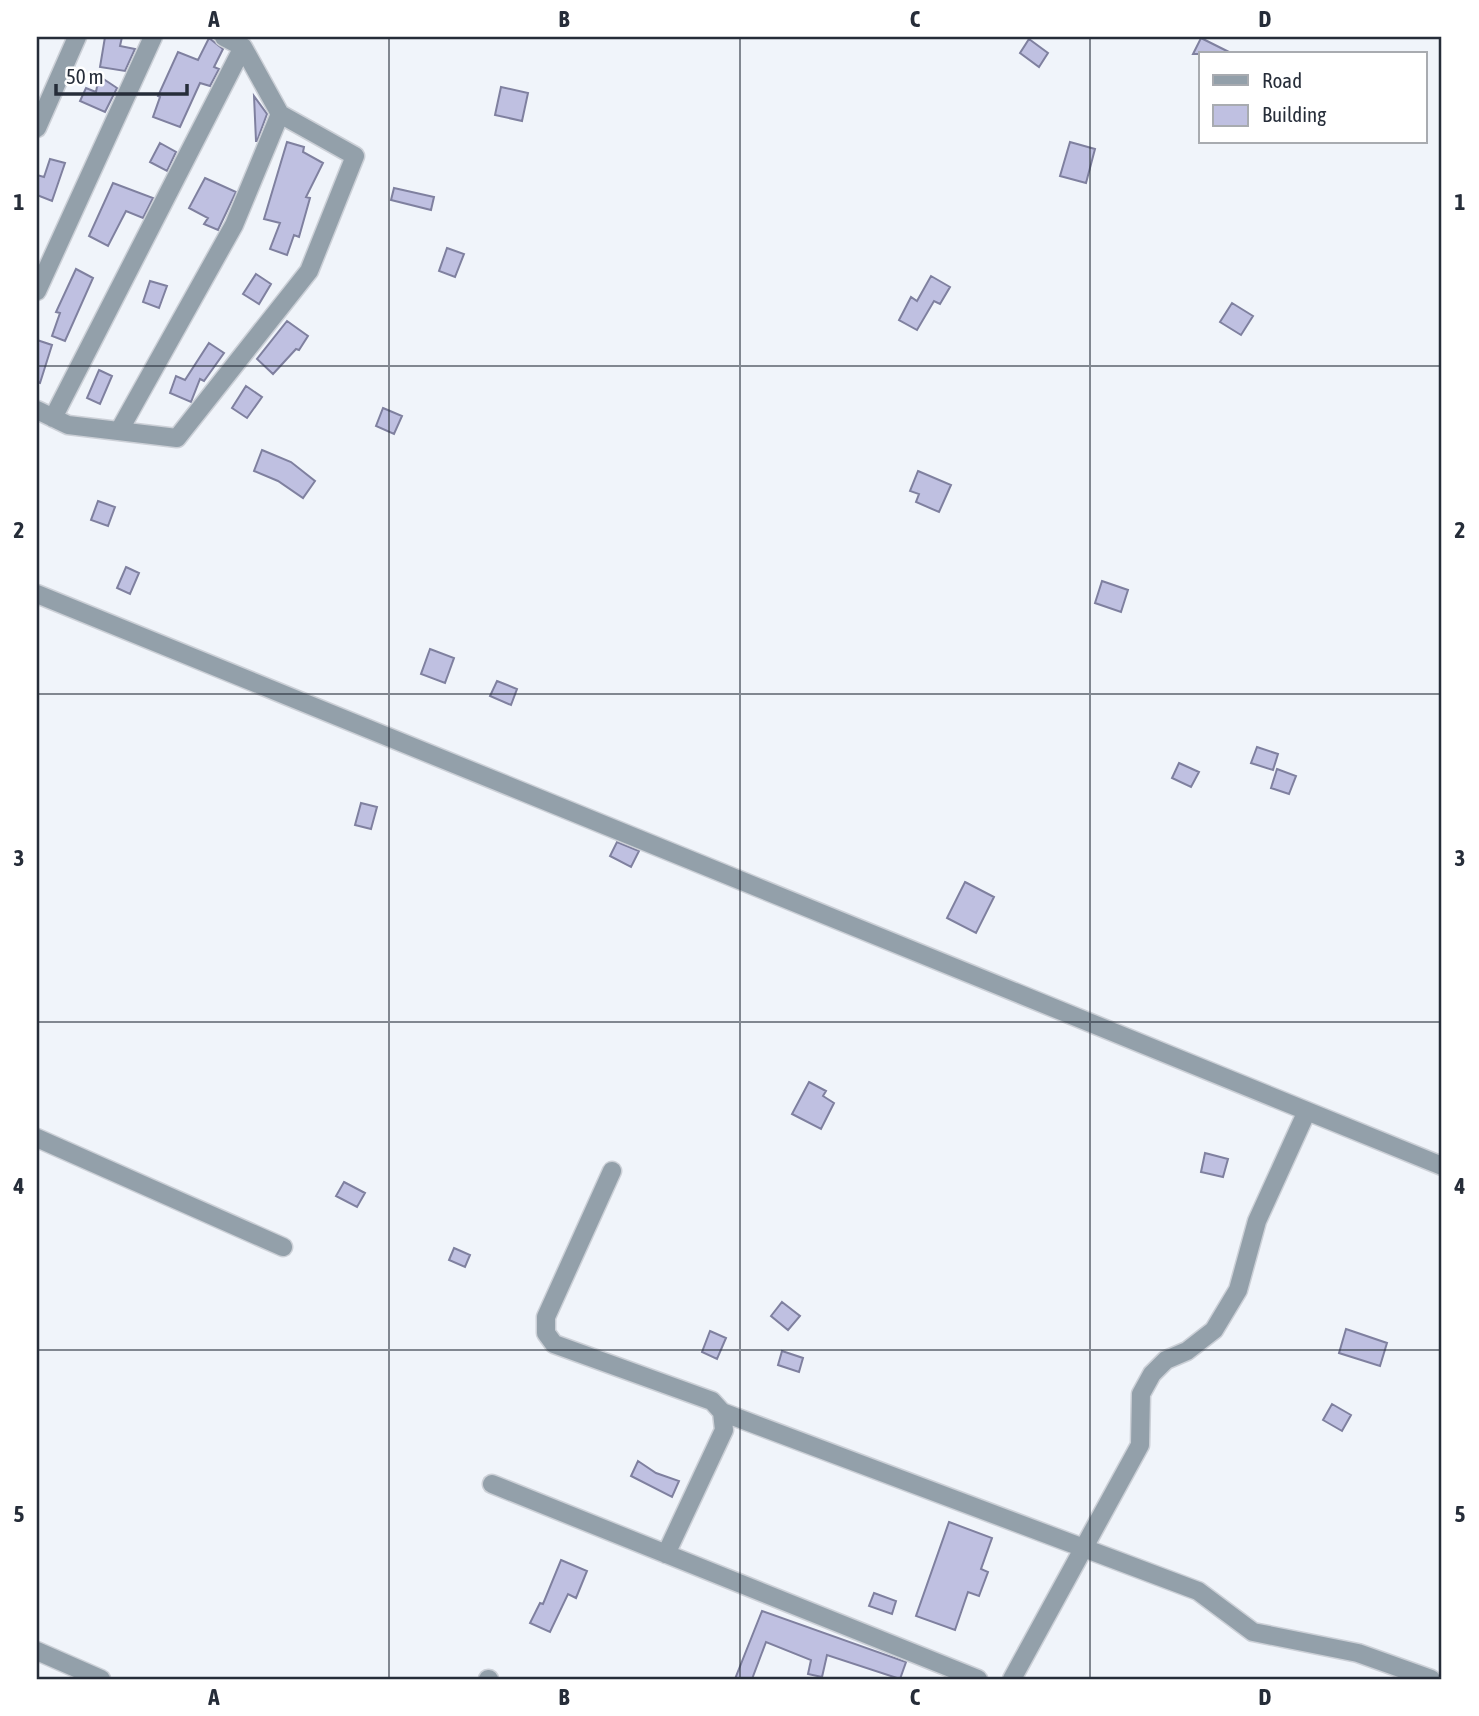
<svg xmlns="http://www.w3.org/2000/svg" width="1479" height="1716" viewBox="0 0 1479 1716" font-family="'Asap Condensed',sans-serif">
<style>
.building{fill:#bfc0e1;stroke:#7f809f;stroke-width:2}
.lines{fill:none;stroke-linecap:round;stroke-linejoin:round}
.minor-casing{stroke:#ccd0d7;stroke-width:21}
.minor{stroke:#93a0aa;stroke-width:18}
.grid{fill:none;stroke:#262d39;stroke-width:2;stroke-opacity:0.55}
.neatline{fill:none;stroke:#262d39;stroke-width:2.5}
.grid-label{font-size:23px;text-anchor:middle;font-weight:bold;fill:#262d39}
</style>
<rect width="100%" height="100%" fill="#f0f4fa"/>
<path class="building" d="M105,37H122L120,46L135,49L125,71L100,67Z
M209,38L223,49L214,67L219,69L210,86L200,83L180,127L153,117L160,97L158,96L178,52L198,60Z
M1201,38L1233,54H1193Z
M1029,39L1048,53L1039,67L1020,53Z
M99,76L117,88L105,112L80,101L86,88L96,92Z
M501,87L528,93L522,121L495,115Z
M254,96L267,114L257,141H256Z
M287,142L304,147L303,152L323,163L306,197L310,198L299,237L294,235L287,255L270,249L280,223L264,219Z
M1070,142L1095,149L1086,183L1060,176Z
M160,143L176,152L167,171L150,162Z
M50,159L65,163L52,201L37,195V175L44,177Z
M205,178L236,192L218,230L204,224L208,218L189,208Z
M113,183L153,198L143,218L126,211L108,246L89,236Z
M394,188L434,197L431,210L391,200Z
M447,248L464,254L455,277L439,271Z
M76,269L93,278L65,341L52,336L60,313L56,312Z
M256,274L271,284L259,304L243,294Z
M931,276L950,287L940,304L934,301L917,330L899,320L911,297L917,301Z
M150,281L167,286L159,308L143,302Z
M1232,303L1253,316L1241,335L1220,322Z
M287,321L308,336L299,350L296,349L273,374L257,359Z
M37,340L52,345L40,383L37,382Z
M209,343L224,353L204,381L200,379L191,402L170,393L176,376L185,380Z
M99,370L112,376L100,404L87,398Z
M246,386L262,397L247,418L232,408Z
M383,408L402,416L394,434L376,426Z
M262,450L291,462L315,481L303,498L278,481L254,471Z
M918,471L951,485L939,512L916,502L919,494L910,491Z
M98,501L115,507L108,526L91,520Z
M126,567L139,573L130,594L117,588Z
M1102,581L1128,590L1121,612L1095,603Z
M430,649L454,658L445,683L421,674Z
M497,681L517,689L511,705L490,696Z
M1257,747L1278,754L1273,770L1251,763Z
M1179,763L1199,772L1191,787L1172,778Z
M1277,769L1296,776L1289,794L1271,788Z
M361,803L377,807L371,829L355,825Z
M617,842L639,851L631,867L610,856Z
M965,882L994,897L976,933L947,918Z
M809,1082L826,1091L823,1096L834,1103L821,1129L792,1114Z
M1205,1153L1228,1159L1223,1177L1201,1172Z
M344,1182L365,1193L357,1207L336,1196Z
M454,1248L470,1255L465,1267L449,1260Z
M782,1302L800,1316L788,1330L771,1316Z
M1346,1329L1387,1343L1380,1366L1339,1353Z
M710,1331L726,1338L717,1359L702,1352Z
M782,1351L803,1358L799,1372L778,1365Z
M1332,1404L1351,1415L1342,1431L1323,1420Z
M638,1461L656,1473L679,1481L672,1497L631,1476Z
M949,1522L992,1538L981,1569L988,1572L979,1596L968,1592L955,1630L916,1616Z
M561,1560L587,1571L576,1598L568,1594L550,1632L530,1623L540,1603L543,1604Z
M874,1593L896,1601L892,1614L869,1606Z
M762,1611L906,1662L900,1679L827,1655L822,1677L808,1674L811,1660L766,1642L752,1679H735Z"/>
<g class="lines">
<g class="minor-casing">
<path id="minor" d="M37,128L77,37
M37,291L153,37
M37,410L68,425L177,438L309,271L355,156L280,114L243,47L224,37
M53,418L243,47
M119,431L234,225L280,114
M37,594L1442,1166
M37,1138L283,1247
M612,1171L546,1317V1333L554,1344L712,1401L722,1412L724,1430L666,1554
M722,1412L1198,1591L1253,1632L1358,1653L1431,1679
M492,1484L978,1679
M37,1651L101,1679
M488,1679H489
M1012,1679L1140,1445L1141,1394L1152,1374L1166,1360L1187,1351L1214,1330L1238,1290L1257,1221L1307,1111"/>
</g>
<use href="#minor" class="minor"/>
</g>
<path class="grid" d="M389,37V1679M740,37V1679M1090,37V1679M37,366H1442M37,694H1442M37,1022H1442M37,1350H1442"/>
<rect width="1479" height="1716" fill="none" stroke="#ffffff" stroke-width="77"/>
<rect x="1199" y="52" width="228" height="91" fill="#ffffff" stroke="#a8abb0" stroke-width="2"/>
<rect x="1213" y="75" width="35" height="10" fill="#93a0aa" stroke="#a8abb0" stroke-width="2"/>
<text x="1262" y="88" font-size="21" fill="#262d39">Road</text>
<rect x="1213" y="105" width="35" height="21" fill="#bfc0e1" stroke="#a8abb0" stroke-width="2"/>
<text x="1262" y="122" font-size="21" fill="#262d39">Building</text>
<path d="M56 84v10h131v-10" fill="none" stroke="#262d39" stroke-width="3.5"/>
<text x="66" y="84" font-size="21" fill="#262d39" stroke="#ffffff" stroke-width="5" paint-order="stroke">50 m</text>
<rect x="38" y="38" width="1402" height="1640" class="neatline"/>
<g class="grid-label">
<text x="214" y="27">A</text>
<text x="564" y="27">B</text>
<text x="915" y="27">C</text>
<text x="1265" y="27">D</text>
<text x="19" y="210">1</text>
<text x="1460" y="210">1</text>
<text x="19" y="538">2</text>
<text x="1460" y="538">2</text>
<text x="19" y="866">3</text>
<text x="1460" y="866">3</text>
<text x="19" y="1194">4</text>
<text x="1460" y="1194">4</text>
<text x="19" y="1522">5</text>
<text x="1460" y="1522">5</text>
<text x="214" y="1705">A</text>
<text x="564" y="1705">B</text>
<text x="915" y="1705">C</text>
<text x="1265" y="1705">D</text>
</g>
</svg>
